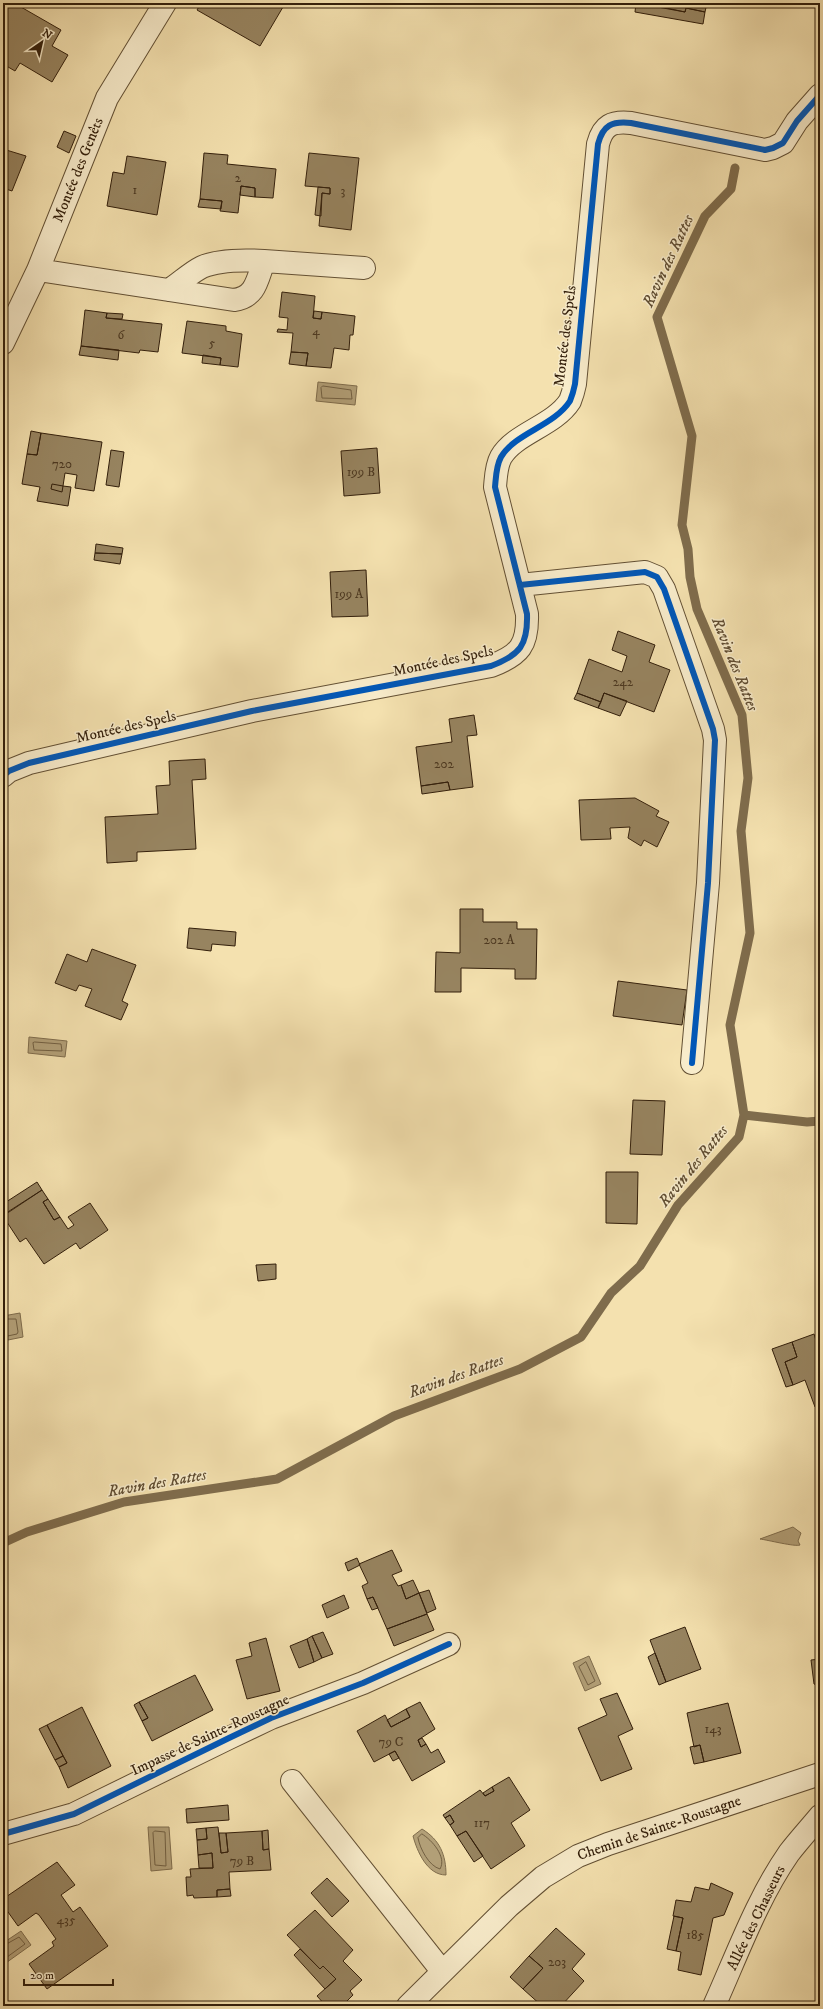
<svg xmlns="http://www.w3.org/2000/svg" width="823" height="2009" viewBox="0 0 823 2009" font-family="'IM FELL DW Pica',serif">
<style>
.water{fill:#b29f77;stroke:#7f6c4c}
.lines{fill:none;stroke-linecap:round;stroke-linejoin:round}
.shore{stroke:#725f41;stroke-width:1}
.stream{stroke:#7f6c4c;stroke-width:9}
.building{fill:#978460;stroke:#331f0b}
.minor-casing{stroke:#635034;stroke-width:24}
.minor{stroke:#f8eccb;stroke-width:22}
.cycleway-casing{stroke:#f8eccb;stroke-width:8}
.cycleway{stroke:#0057b8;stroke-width:6}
.labels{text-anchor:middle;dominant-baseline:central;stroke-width:3;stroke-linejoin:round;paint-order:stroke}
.number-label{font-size:13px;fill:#4c3820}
.street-label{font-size:15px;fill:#331f0b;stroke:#f8eccb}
.water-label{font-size:16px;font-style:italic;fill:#5f4c31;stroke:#f8eccb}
</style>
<rect width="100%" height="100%" fill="#f4e1af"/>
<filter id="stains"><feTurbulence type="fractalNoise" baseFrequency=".005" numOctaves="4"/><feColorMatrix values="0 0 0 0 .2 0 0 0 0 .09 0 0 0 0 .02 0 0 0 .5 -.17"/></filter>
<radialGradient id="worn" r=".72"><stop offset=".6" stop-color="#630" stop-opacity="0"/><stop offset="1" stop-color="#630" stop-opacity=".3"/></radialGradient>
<path class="water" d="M318,382L357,386L355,405L316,401Z
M29,1037L67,1041L65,1057L28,1053Z
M20,1313L23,1337L3,1341V1316Z
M793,1527L801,1533L798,1541L800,1545C795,1547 768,1540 760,1539Z
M589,1656L601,1684L585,1691L573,1663Z
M148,1827H169L172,1869L151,1871Z
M422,1829C440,1840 446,1855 446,1875C427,1875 417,1851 413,1836Z
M21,1931L31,1945L3,1965V1943Z"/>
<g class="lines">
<path class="shore" d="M323,386L351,390L352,399L322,398L321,388Z
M35,1042L61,1044L62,1051L34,1050L33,1043Z
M3,1319H16L18,1332L17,1334L3,1337
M586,1662L595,1681L588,1685L579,1667Z
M155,1831L165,1832L166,1866L155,1865L153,1833Z
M422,1834C432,1840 447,1857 440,1869C429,1866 420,1849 418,1838Z
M3,1946L19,1937L25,1944L3,1960"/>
<path class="stream" d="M744,1115L807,1122L820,1121
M3,1543L27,1532L124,1502L277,1479L394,1416L520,1369L581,1337L611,1293L640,1266L678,1205L739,1137L744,1115L730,1025L750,933L741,831L748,778L742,715L697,609L690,577L688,549L682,525L692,436L657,317L705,216L731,189L735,168"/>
</g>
<path class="building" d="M7,3H14L61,30L52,46L68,55L52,82L20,63L15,71L3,64V9Z
M201,3H276L283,7L260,46L197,10Z
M636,3L685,12L686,8L705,12L703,24L635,12Z
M643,3H707L705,12L686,8L685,12Z
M64,131L76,136L69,153L57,147Z
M3,149L26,156L12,191L3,188Z
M204,153L228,155L227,164L276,169L273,198L255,197V188L241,186L238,213L220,211L222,201L200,199Z
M309,153L359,158L351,230L319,226L322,193L330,194V188L305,186Z
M127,156L166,162L157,215L107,206L113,172L124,174Z
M241,186L255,188V197L240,195Z
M318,187L330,188V194L322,193L321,216L315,215Z
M200,199L222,201L221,209L198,207Z
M282,292L315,296L313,318L321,319L322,312L355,316L353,335H350L349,350L334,348L331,368L306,366L308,353L291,352L293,333L277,332L278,329L287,330L288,318L279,317Z
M85,310L107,313L106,318L162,324L158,352L140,350L139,353L81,346Z
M314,311L322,312L321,319L313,318Z
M107,313L123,314L122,319L106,318Z
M187,321L226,326V331L242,334L238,367L220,365L221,358L182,353Z
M81,346L119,350L118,360L79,355Z
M291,352L308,353L306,366L289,364Z
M203,355L221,358L220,365L202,363Z
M31,431L41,433L37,455L27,454Z
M41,433L102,442L94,491L75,488L77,475L65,473L63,486L71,487L68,506L37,501L40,487L22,484L27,454L37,455Z
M377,448L380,493L344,496L341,451Z
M111,450L124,452L119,487L106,485Z
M52,484L63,486L62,492L51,489Z
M96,544L123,548L122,554L95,553Z
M95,553L122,554L120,564L94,560Z
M366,570L368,616L332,617L330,572Z
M618,631L655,645L649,662L670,670L654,712L604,693L601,702L577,693L589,659L622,672L627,656L612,650Z
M577,693L601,702L598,708L574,699Z
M604,693L627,701L620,716L598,708Z
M474,715L477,735L467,736L473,787L450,790L448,782L421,786L416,747L452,742L449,719Z
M205,759L206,779L192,780L196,849L137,852V861L107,863L105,817L158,814L156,786L170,785L169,761Z
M448,782L450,790L422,794L421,786Z
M635,798L659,811L656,816L669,822L657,847L644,840L641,846L628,838L630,827L610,828L611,839L581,840L579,800Z
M460,909H483V922H517V929H537L536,979H515V969L461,968V992H435L436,952L460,953Z
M189,928L236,932L235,946L212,944L211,951L187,948Z
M92,949L136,965L122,1001L128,1004L121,1020L85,1006L92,989L79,985L76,991L55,983L67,954L87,962Z
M618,981L687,990L682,1025L613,1016Z
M633,1100L665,1101L662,1155L630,1154Z
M606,1172H638L637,1224L606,1223Z
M37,1182L42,1190L3,1215V1204Z
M42,1190L48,1199L43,1202L54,1220L60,1217L68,1229L74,1225L68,1217L90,1203L108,1230L80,1249L76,1243L44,1264L26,1238L20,1242L3,1216Z
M48,1199L60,1217L54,1220L43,1202Z
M276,1264V1279L258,1281L256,1265Z
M814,1334L818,1347H820V1405L815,1407L805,1380L793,1385L785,1362L797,1357L792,1342Z
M792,1342L797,1357L785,1362L793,1385L786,1387L772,1349Z
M392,1550L402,1571L392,1575L398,1586L401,1585L406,1599L419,1593L427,1614L387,1629L373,1597L367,1599L362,1586L368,1583L359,1564Z
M357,1558L360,1565L348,1571L345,1563Z
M413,1580L419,1593L406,1599L401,1585Z
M429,1590L436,1609L427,1613L419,1593Z
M344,1595L349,1608L327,1618L322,1605Z
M373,1597L378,1608L372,1610L367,1599Z
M427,1614L434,1630L394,1646L387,1629Z
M685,1627L701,1669L666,1682L650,1640Z
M323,1632L333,1654L322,1658L312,1636Z
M312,1636L322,1658L314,1662L307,1639Z
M266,1638L280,1691L247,1699L236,1660L252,1656L249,1643Z
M307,1639L314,1662L299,1668L290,1646Z
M655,1653L666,1682L659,1685L648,1657Z
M820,1659V1686L814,1684L811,1660Z
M195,1675L213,1710L152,1741L142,1721L148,1718L139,1702Z
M617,1693L633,1729L618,1736L632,1769L601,1781L578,1728L607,1715L600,1699Z
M139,1702L148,1718L142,1721L134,1705Z
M420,1702L435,1729L418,1740L421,1747L426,1744L431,1753L438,1749L445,1762L412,1781L395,1751L374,1762L357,1731L385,1715L391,1727L410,1717L406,1709Z
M728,1703L741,1753L704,1762L700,1745L694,1747L687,1713Z
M82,1707L111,1766L68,1788L59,1767L67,1763L47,1725Z
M406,1709L410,1717L391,1727L387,1720Z
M47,1725L63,1756L55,1760L39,1729Z
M422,1738L426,1744L421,1747L418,1740Z
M700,1745L704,1762L694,1764L690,1747Z
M395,1751L399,1758L393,1761L389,1754Z
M63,1756L67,1763L59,1767L55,1760Z
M509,1777L530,1810L511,1823L525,1846L491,1869L466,1831L457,1836L450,1825L454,1822L450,1815L445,1818L443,1815L480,1790L485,1796L494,1791L492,1787Z
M492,1787L494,1791L485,1796L483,1793Z
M228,1805L229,1820L187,1823L186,1809Z
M450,1815L454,1822L450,1825L445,1818Z
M218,1827L221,1853L228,1852L226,1833L262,1831L263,1850L269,1849L271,1870L229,1872L230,1889L217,1890V1897L194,1898L193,1895L187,1896L186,1877H191L190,1869L213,1868L212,1853L198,1855L197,1840L207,1839L206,1828Z
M206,1828L207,1839L197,1840L196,1829Z
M268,1830L269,1849L263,1850L262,1831Z
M466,1831L483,1856L474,1862L457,1836Z
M219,1833H226L228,1852L221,1853Z
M212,1853L213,1868H199L198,1855Z
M57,1862L75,1885L61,1895L73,1912L80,1907L108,1946L47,1989L29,1964L54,1946L52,1942L56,1939L39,1915L36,1913L18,1926L3,1905V1899Z
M327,1878L349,1901L332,1917L311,1893Z
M711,1883L733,1893L724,1915L713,1918L701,1975L678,1970L681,1952L676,1951L683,1918L673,1916L676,1900L691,1902L695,1887L709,1890Z
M230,1889L231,1896L217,1897V1890Z
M315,1910L353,1950L343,1961L362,1980L350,1991L353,1995L342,2006H326L317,1996L336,1979L323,1966L320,1969L287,1935Z
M674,1916L683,1918L676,1951L667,1949Z
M556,1928L585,1954L572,1969L584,1981L561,2006H542L523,1989L543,1968L529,1956Z
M300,1949L320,1969L323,1966L336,1979L325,1989L294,1955Z
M529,1956L543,1968L523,1989L510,1977Z"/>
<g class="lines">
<g class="minor-casing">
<path id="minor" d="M38,270L234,300C256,297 257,280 264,261L364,268
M169,290C180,283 190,273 202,267C218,260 247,260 264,261
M3,343L38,270L107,98L165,3
M520,585L645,572L657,577L664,589L713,729L715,740L708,883L692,1063
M3,776L9,771L29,763L252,711L491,666C520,655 528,645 527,614L495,487C496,477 496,466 501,457C515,433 554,426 570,401C572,396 574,389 575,384L598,144C603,125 612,121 631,123L765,150L773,148L783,143L797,121L820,95
M292,1781L442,1971
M3,1834L74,1814L229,1738L271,1718L363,1683L449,1644
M408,2006L509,1906L543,1877L578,1856L608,1844L820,1774
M714,2006C737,1955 757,1899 789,1853C799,1840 810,1828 820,1816"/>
</g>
<use href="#minor" class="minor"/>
<g class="cycleway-casing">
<path id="cycleway" d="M520,585L645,572L657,577L664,589L713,729L715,740L708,883L692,1063
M3,776L9,771L29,763L252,711L491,666C520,655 528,645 527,614L495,487C496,477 496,466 501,457C515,433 554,426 570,401C572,396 574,389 575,384L598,144C603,125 612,121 631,123L765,150L773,148L783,143L797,121L820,95
M3,1834L74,1814L229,1738L271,1718L363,1683L449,1644"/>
</g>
<use href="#cycleway" class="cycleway"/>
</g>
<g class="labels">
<g class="number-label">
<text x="238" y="178">2</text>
<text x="135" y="190">1</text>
<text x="343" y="191">3</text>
<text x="316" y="331">4</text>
<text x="121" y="335">6</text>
<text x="212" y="343">5</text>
<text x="62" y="464">720</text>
<text x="361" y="472">199 B</text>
<text x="349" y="594">199 A</text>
<text x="623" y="682">242</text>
<text x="444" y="764">202</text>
<text x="499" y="940">202 A</text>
<text x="713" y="1729">143</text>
<text x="391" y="1742">79 C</text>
<text x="482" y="1823">117</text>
<text x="242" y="1861">79 B</text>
<text x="66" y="1920">435</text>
<text x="695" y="1935">185</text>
<text x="557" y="1962">203</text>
</g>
<g class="street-label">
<text transform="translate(78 170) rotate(-68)">Montée des Genêts</text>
<text transform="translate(565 336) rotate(-83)">Montée des Spels</text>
<text transform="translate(443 661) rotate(-12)">Montée des Spels</text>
<text transform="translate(126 727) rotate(-13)">Montée des Spels</text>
<text transform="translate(210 1735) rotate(-25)">Impasse de Sainte-Roustagne</text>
<text transform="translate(659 1828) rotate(-19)">Chemin de Sainte-Roustagne</text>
<text transform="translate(756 1918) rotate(-64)">Allée des Chasseurs</text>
</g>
<g class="water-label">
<text transform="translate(668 261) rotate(-65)">Ravin des Rattes</text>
<text transform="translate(735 664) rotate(68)">Ravin des Rattes</text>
<text transform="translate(693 1166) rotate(-51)">Ravin des Rattes</text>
<text transform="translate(456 1376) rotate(-20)">Ravin des Rattes</text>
<text transform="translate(157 1483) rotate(-10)">Ravin des Rattes</text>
</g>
</g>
<rect width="823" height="2009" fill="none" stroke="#f4e1af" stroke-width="16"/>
<rect x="4" y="4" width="815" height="2001" fill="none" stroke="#331f0b" stroke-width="2"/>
<rect x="8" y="8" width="807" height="1993" fill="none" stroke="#331f0b"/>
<g transform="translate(42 42) rotate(34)" stroke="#f8eccb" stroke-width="3" paint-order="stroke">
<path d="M0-3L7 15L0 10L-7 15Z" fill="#331f0b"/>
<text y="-6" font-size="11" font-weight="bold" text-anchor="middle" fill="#331f0b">N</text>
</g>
<path d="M24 1979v6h89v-6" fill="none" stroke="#331f0b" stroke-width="2"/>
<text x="30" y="1979" font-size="12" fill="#331f0b" stroke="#f8eccb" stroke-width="3" paint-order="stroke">20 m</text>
<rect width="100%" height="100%" filter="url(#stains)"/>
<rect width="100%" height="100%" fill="url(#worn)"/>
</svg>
